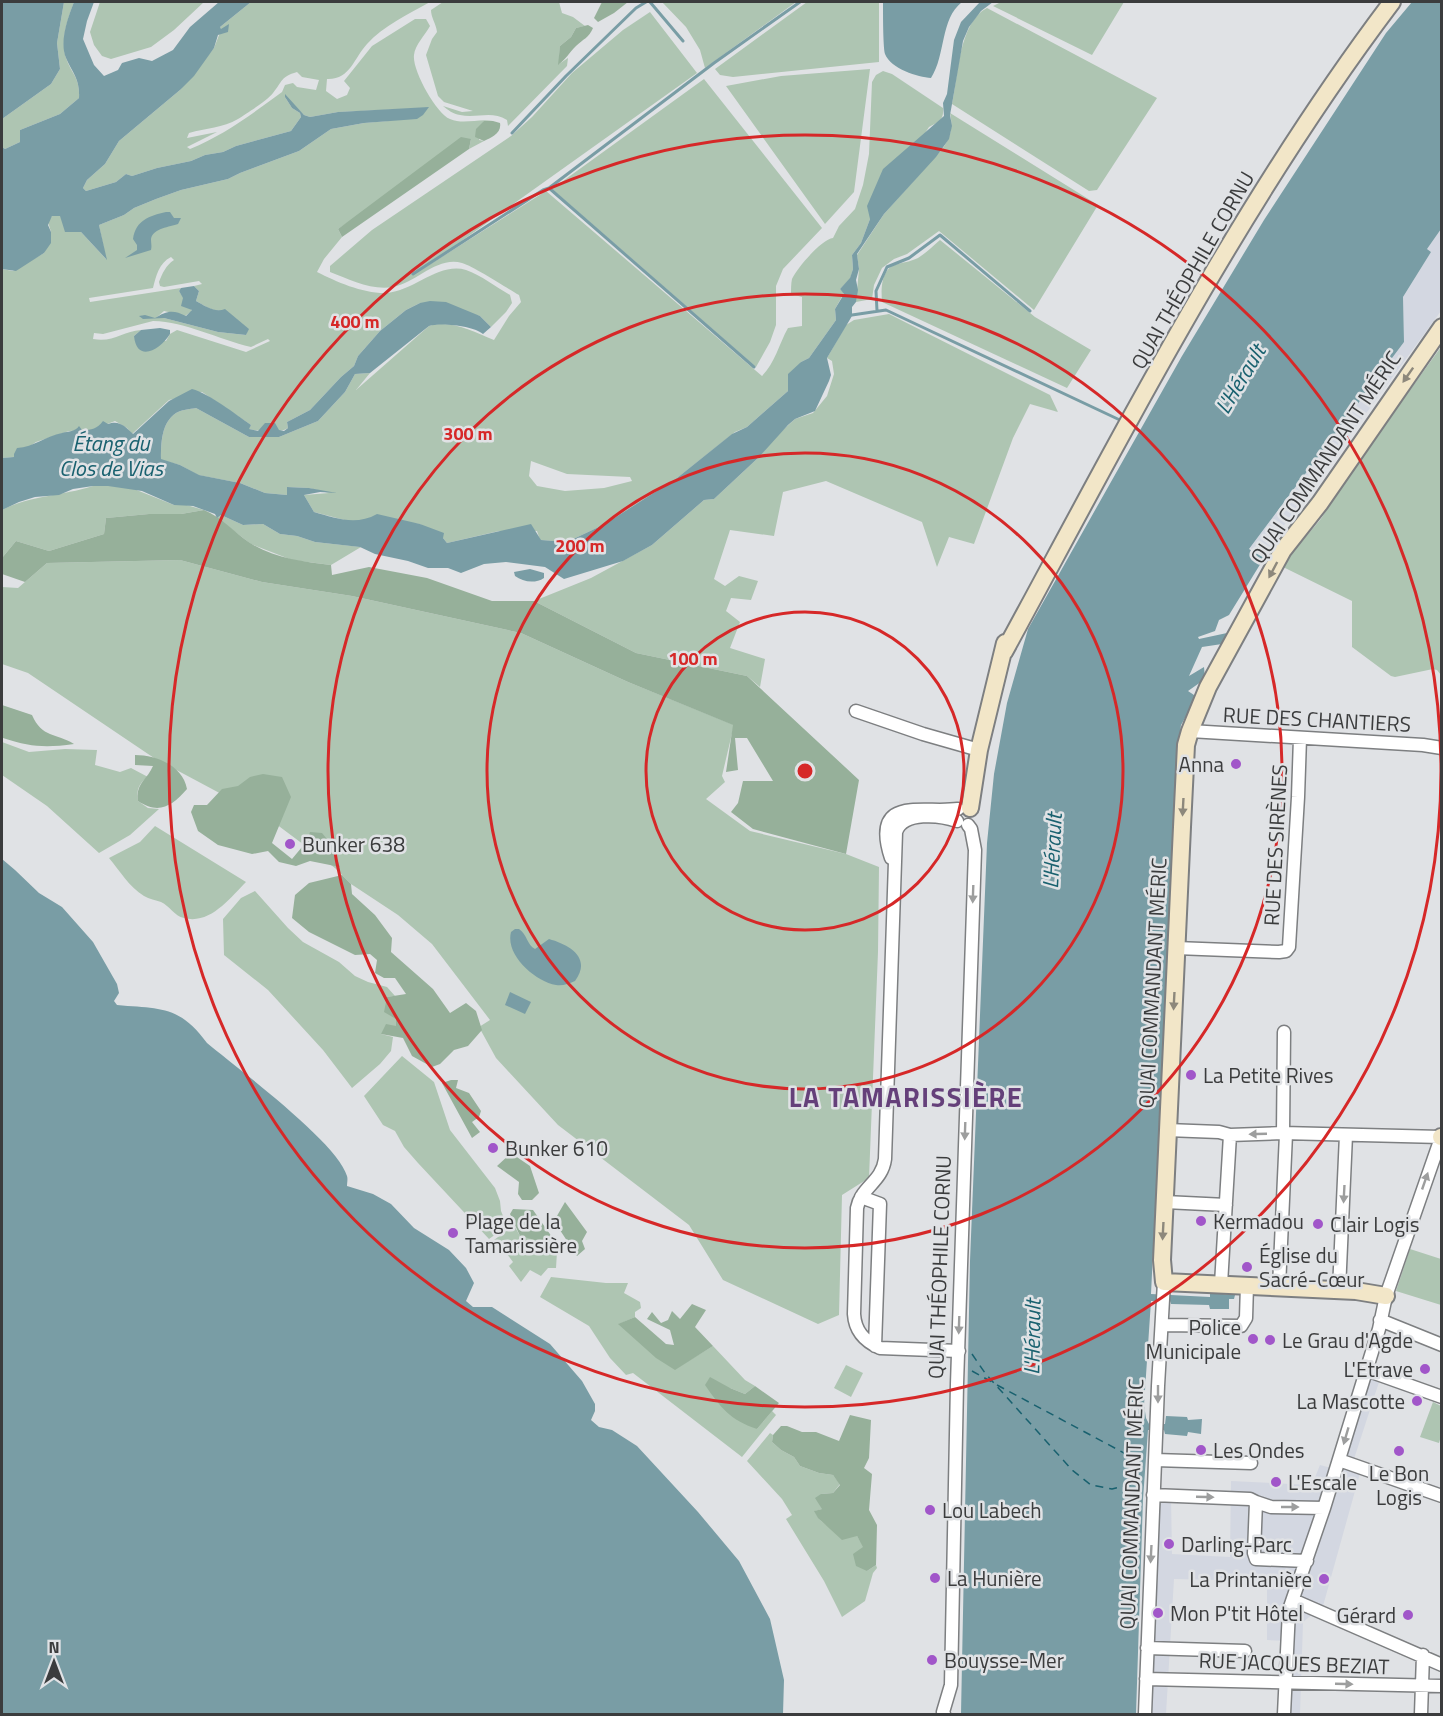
<svg xmlns="http://www.w3.org/2000/svg" width="1443" height="1716" viewBox="0 0 1443 1716" font-family="'Titillium Web',sans-serif">
<style>
.built{fill:#d3d7e1}
.green{fill:#aec5b2;fill-rule:evenodd}
.forest{fill:#96b09a}
.water{fill:#799da5}
.lines{fill:none;stroke-linecap:round;stroke-linejoin:round}
.stream{stroke:#799da5;stroke-width:3}
.ferry{stroke:#19616f;stroke-width:1.5;stroke-dasharray:8 6;stroke-linecap:butt}
.street-casing{stroke:#7d7f81;stroke-width:15}
.secondary-casing{stroke:#7d7f81;stroke-width:20}
.street{stroke:#fff;stroke-width:12}
.secondary{stroke:#f2e6c8;stroke-width:16}
.oneway{fill:#8d887c}
.oneway2{fill:#9d9e9e}
.ring{fill:none;stroke:#d62828;stroke-width:3}
.poi-dot{fill:#a156c9;stroke:#e0e2e5;stroke-width:2}
.labels{text-anchor:middle;dominant-baseline:central;stroke-width:5;stroke-linejoin:round;paint-order:stroke}
.street-label{font-size:21px;fill:#3b3c3d;stroke:#e0e2e5}
.poi-label{font-size:21px;fill:#3b3c3d;stroke:#e0e2e5;text-anchor:start}
.water-label{font-size:22px;font-style:italic;fill:#19616f;stroke:#e0e2e5}
.district-label{font-size:27px;font-weight:bold;letter-spacing:1.5px;fill:#65407a;stroke:#e0e2e5}
.centre{fill:#d62828;stroke:#e0e2e5;stroke-width:3}
.ring-label{font-size:18px;text-anchor:middle;font-weight:bold;fill:#d62828;stroke:#e0e2e5;stroke-width:5;stroke-linejoin:round;paint-order:stroke}
</style>
<rect width="100%" height="100%" fill="#e0e2e5"/>
<path class="built" d="M1441,229V311L1282,528L1265,556L1250,548L1404,342L1403,297L1431,252L1427,249Z
M1368,1375L1380,1379L1353,1462L1362,1466L1323,1606L1303,1622L1300,1714H1286L1290,1641L1267,1640V1581L1174,1579L1166,1714H1146L1153,1495L1171,1498L1172,1554L1230,1557L1231,1481L1312,1485L1320,1465L1339,1470Z"/>
<path class="green" d="M64,2H74C68,18 60,40 66,58C72,75 80,77 79,98L60,114L20,130V142L5,149L2,147V119L51,84L60,69L57,43Z
M100,2H204L174,30L151,47L111,59L102,56L94,45L90,32Z
M251,2H430C409,14 383,26 367,44C354,58 350,80 327,79L326,91L337,99L347,95L350,88L344,81L372,46L415,19H426L430,26C425,35 415,45 414,55C412,70 436,113 450,119C464,125 479,118 493,121H484L479,140L484,141L469,149L471,139L338,229L342,237L324,259L317,272C337,282 364,294 387,293C414,291 439,262 466,270C481,275 496,287 510,295L512,303L506,312L491,327L480,316L420,303L406,310L380,331L358,356L354,366L341,377L310,410L287,422L288,428C279,434 259,431 248,429L251,425L202,392L169,400L132,434L127,428L115,421L92,430L69,431L36,442L14,457L2,458V269L13,271L44,253L51,232L48,222L52,216L60,215L81,232L106,259L99,225L124,215L134,208L156,199L181,190L228,179L240,173L299,151L331,129L364,123L388,121L428,108L338,112L310,117L304,115L285,97L292,108L300,113L301,117L291,131L236,146L223,152L205,155L191,161L157,168L132,176L126,174L116,182L86,191L83,188L87,180L105,164L119,141L180,90L214,48L221,30L220,27ZM297,72L302,77L319,80L316,90L297,87L293,83L285,85L282,92C252,114 224,135 190,149L187,147L217,132L187,138L189,133C206,128 223,128 238,119C247,113 267,101 273,93C283,81 280,77 297,72ZM171,257L174,260C166,265 162,274 159,282L160,286L164,287L199,281L202,284L194,286L199,291L196,301C205,306 215,313 225,310L248,329L246,335L218,332L164,318H156L164,311L185,316L192,311L179,291L181,288L90,302L89,298L153,288C156,276 159,263 171,257ZM153,321C186,322 218,339 251,347L268,339L270,341L246,352L177,330L170,334L166,341L134,336L141,330C123,331 113,343 93,339L94,333L103,334Z
M443,2H559L562,13L573,17L585,26L576,28L571,37L560,46L559,64L568,58L567,66L508,126L507,120C491,110 476,119 460,115C453,114 448,110 443,106L462,112L473,111L444,102L438,96L426,55L432,39L437,32C436,23 431,18 431,10Z
M662,2H796L705,68L700,50L686,27Z
M807,2H879V62L733,77L720,75L715,69Z
M1001,2H1124L1092,55L993,6Z
M987,8L1157,98L1097,190L1089,191L952,104C958,76 959,22 987,8Z
M650,12L697,73L418,272L546,191L762,376C775,363 779,344 788,328L802,326V297L791,294C791,290 791,283 792,279C797,268 822,239 833,238L839,226L855,209L863,185L869,154L872,82L876,75L883,71L892,74L943,108C944,120 939,122 929,127L870,219L861,243L852,255L853,269L850,279L840,289L844,293L835,309L836,320L809,358L801,362L788,391L747,427L735,432L677,478L605,524L567,542L540,540L537,531H499L447,543L443,538L420,524L367,520L352,522L314,512L304,495L329,493L309,488L287,487V495L265,493L240,483L198,475L180,465L161,460C161,444 161,423 176,413C181,410 190,409 196,408L249,437H279L318,421L345,392L355,374L370,373L356,390L429,326C450,319 474,332 494,340L509,316L521,302L519,295C505,287 475,267 462,263C437,256 416,283 393,287C372,291 349,279 330,272V266L372,230L511,136L532,117L572,73L623,30ZM531,461L567,474L630,477L632,481L604,488L565,491L537,486L529,476Z
M870,69L854,192L825,224L726,86L781,76Z
M704,79L822,228L783,269L776,286V325L770,342L756,367L552,189Z
M950,113L1098,205L1034,310L939,231L907,254L894,259L882,268L874,285L872,299L856,302L859,269L857,255L884,214L943,148C951,136 953,127 950,113Z
M940,240L1035,317L1091,350L1067,388L882,302C881,290 881,269 895,265C903,262 910,262 918,258C926,253 933,246 940,240Z
M889,314L1050,395L1058,412L1030,404L1013,438L974,544L949,537L937,567L922,522L826,481L783,492L774,536L730,530L714,579L725,586L739,576L758,581L751,600L731,598L726,611L740,622L730,648L765,659L760,687L747,676L636,653L534,601L591,578L652,545L704,500L714,499L759,457L773,439L795,419L813,413L827,396L834,374L832,361L827,358L846,325L854,320Z
M1441,347V675L1437,670L1433,669L1395,677L1391,676L1352,647V601L1281,566L1320,520L1376,437Z
M93,486H117L134,489L174,505L183,504L204,510L181,514H149L106,518L104,534L49,551L16,541L2,558V510C32,495 62,496 93,486Z
M221,515L243,525L263,524L280,534L297,536L315,542L361,547L331,565L292,560L251,544L217,518Z
M180,560L262,582L352,596L521,633L628,682L734,725L722,776L725,782L706,799L750,831L846,854L879,867L878,952L869,1178L842,1195L839,1315L818,1324L723,1280L689,1225L558,1125L496,1058L479,1027L490,1020L432,944L398,915L351,884L335,868L272,821L154,758L28,673L2,664V587L18,588L47,563Z
M2,742L29,752L65,749L97,750L95,765L120,772L131,768L148,777C139,783 136,790 138,801L148,808L159,809L130,835L99,853L47,806L2,775Z
M155,826L246,882C230,898 210,925 184,918C174,916 170,906 161,902C156,900 149,899 144,896C129,887 120,871 109,858L140,842Z
M255,891L288,928L303,942L339,962L355,976L368,982L387,987L395,996L387,997L396,1019V1027L381,1034L393,1037L391,1051L380,1064L352,1088L323,1050L268,990L224,955L223,919L241,898Z
M402,1056L434,1082L450,1130L495,1188L500,1201L501,1211L506,1223L503,1229L489,1239L418,1163L404,1147L395,1131L383,1125L364,1096Z
M514,1225L520,1236L535,1239L551,1252L552,1237L557,1252L556,1268H548L541,1276L530,1270L521,1282L509,1266L513,1262L507,1254L521,1252L520,1248L503,1251L494,1240Z
M1410,1249L1441,1259V1305L1396,1291Z
M551,1277L606,1283H628L624,1293L640,1302L641,1308L635,1312V1317L619,1324L675,1369L713,1346L745,1380L755,1386L745,1394L730,1388L757,1429L772,1411L776,1415L742,1457L633,1373L626,1375L610,1358L589,1326L540,1297Z
M846,1365L863,1373L851,1397L834,1388Z
M1433,1402L1441,1406V1436L1439,1443L1420,1437Z
M770,1433L773,1435L772,1442L781,1450L794,1457L800,1466L819,1473L833,1475L840,1484L833,1493L821,1494L822,1509L815,1511C822,1529 841,1531 857,1536L864,1547L867,1571L876,1565L877,1568L873,1573L865,1601L842,1617L824,1581L786,1519L792,1515L782,1499L747,1461Z"/>
<path class="forest" d="M602,2H628L614,13L598,22L594,18Z
M588,25L593,28C589,38 583,39 576,46C569,53 566,59 558,65L560,46L571,37L576,28Z
M484,121H493L500,123C502,133 491,138 484,141L475,137L476,129Z
M461,137L471,139L469,149L342,237L338,229Z
M204,510C221,517 234,532 250,543C274,558 303,562 331,565L332,575L369,567L427,578L492,601H534L636,653L747,676L859,780L846,854L753,829L731,812L738,803L743,781H773L747,738H735L738,770L726,772L733,725L628,682L521,633L352,596L262,582L180,560L47,563L25,582L2,574V558L16,541L49,551L104,534L106,518L149,514H181Z
M2,705L32,715C42,738 56,733 74,744C45,748 31,747 3,738Z
M135,755C157,755 183,766 187,789C172,806 159,815 138,801C135,784 147,780 153,766L135,765Z
M263,774L282,777L291,797L272,843L292,859L307,841L310,832L322,833L331,844L340,867L310,861L296,866L279,862L268,851L252,854L218,845L198,831L191,812L194,805H207L222,789L238,786L250,777Z
M342,875L351,884L352,894L375,915L392,938L391,952L433,989L450,1013L466,1003L476,1011L482,1030L468,1046L454,1050L440,1064L432,1067L412,1056L403,1038L381,1034L386,1024L396,1026V1019L384,1012L387,997L406,994L395,978H384L375,973L377,960L370,954L355,955L309,932L292,918L295,895L309,883Z
M451,1080H458L456,1088L469,1093L481,1111L479,1117L472,1122L480,1132L472,1138L442,1083Z
M511,1153L530,1166L539,1193L532,1200H522L518,1194L519,1182L497,1166Z
M565,1202L587,1232L582,1241L585,1249L577,1256L554,1221Z
M513,1209L533,1210L552,1237L551,1252L544,1253L535,1240L520,1236L510,1214Z
M692,1304L706,1310L695,1327L713,1346L675,1370L656,1358L618,1324L635,1317L666,1344L674,1345L670,1330L647,1319L652,1312L661,1323L668,1320L672,1311L680,1319Z
M710,1377L730,1388L745,1394L755,1386L779,1403L757,1429C730,1420 721,1408 705,1385Z
M850,1415L871,1420L869,1458L864,1468L872,1474L869,1510L877,1525L876,1565L867,1571L856,1566L853,1554L863,1547L857,1536L842,1540L818,1518L814,1511L822,1509L815,1498L821,1494L833,1493L840,1485L833,1475L819,1473L800,1466L794,1457L781,1450L772,1442L773,1435L781,1426H787L802,1432H816L839,1441Z"/>
<path class="water" d="M2,2H64L57,43L60,69L51,84L2,119Z
M74,2H94L87,21L83,39L94,65L104,76L118,70L122,63L139,58L152,61L173,50L190,27L219,2H251L220,27L221,29L229,24L228,32L218,35L214,48L194,76L180,90L119,141L105,164L87,180L83,188L86,191L116,182L126,174L132,176L157,168L191,161L205,155L223,152L236,146L291,131L301,117L300,113L292,108L285,97V94L304,115L310,117L338,112L429,107L423,115L417,119L364,123L331,129L299,151L240,173L228,179L181,190L156,199L134,208L124,215L99,225L107,260L81,232H65L60,216H52L48,225L51,232V243L44,253L16,271L2,269V147L5,149L20,142V130L60,114L79,98C80,79 73,74 66,58C59,42 68,17 74,2Z
M883,2H962C940,19 946,55 931,78C918,77 891,69 885,54C883,47 883,12 883,2Z
M980,2H993L981,11L969,27L963,41L952,104L950,115L952,126L949,139L936,157L884,214L857,254L859,269L856,280L858,290L856,302L852,307V316L827,358L831,375L829,381L815,411L795,419L788,425L759,457L714,499L704,500L652,545L623,561L564,579L545,567L506,562L484,564L461,573L448,568H428L408,561L375,554L360,547L315,542L297,536L280,534L263,524L243,525L221,515L217,518L215,514L193,506L174,505L142,491L108,486H93L73,489L59,495L35,497L19,502L2,510V458L14,457V454L17,448C34,447 46,436 62,433C69,431 75,432 79,426L82,430C92,430 97,429 103,421L108,424C119,420 125,426 133,434L169,401L192,389C210,394 235,414 251,425L249,429L258,431L265,423H275L279,430L284,431L288,428L287,422L310,410L341,377L354,366L358,356L380,331L406,310L420,303L430,301L446,302L480,316L491,327L483,334C474,326 441,322 429,326L370,373L355,374L345,392L318,421L279,437H249L196,408C190,409 181,410 176,413C161,423 161,444 161,459L180,465L199,475L240,483L265,493L287,495V487L309,488L337,493L320,492L304,495L314,512C335,518 356,526 377,514L420,524L444,533L443,538L447,543L531,524L541,540L567,542L605,524L677,478L732,434L747,427L788,391V374L801,362L809,358L836,320L835,309L844,294L840,289L850,278L853,269L852,255L861,243L870,219L867,206L883,169L944,116L943,103L947,94L954,40L961,22Z
M1412,2H1441V229L1427,249L1431,252L1403,297L1404,342L1249,549L1264,558L1229,615L1219,620L1215,631L1198,637L1199,639L1227,633L1222,644L1202,647L1189,676L1204,667L1205,679L1188,691L1197,697L1181,725L1177,756L1151,1294L1210,1297V1293L1235,1295L1234,1299H1229V1309H1210L1209,1305L1171,1304L1170,1301H1151L1144,1405L1146,1418L1149,1424H1165L1166,1416L1187,1417L1188,1420L1202,1419L1201,1434L1188,1432L1187,1436L1165,1434L1164,1430H1148L1143,1499L1136,1714H961L970,1261L987,843L994,774L1007,703L1028,629L1182,356L1264,220L1386,33Z
M166,212H170L174,218H181L178,224C170,227 153,228 151,239C151,243 152,246 151,250L125,258L137,250V245L133,239C136,220 149,216 166,212Z
M194,286L199,291L196,301C205,306 215,313 225,309L249,329L246,335L218,332L164,318L143,319L139,316L145,315L155,318C166,311 173,309 186,316L192,310L181,306L183,298L179,291L181,288Z
M160,328L170,330V334C161,349 137,364 134,336L141,330Z
M530,569L544,573V578C535,584 523,582 515,576L514,572Z
M2,859L15,870L39,893L62,907L93,942L117,984L119,993L114,1001L117,1005C160,1009 179,1005 207,1043C237,1068 338,1143 347,1176C348,1179 347,1183 347,1186L373,1194L391,1204L414,1228L449,1250L466,1268L474,1283L466,1301L473,1307H492L550,1344L582,1381L595,1404V1411L591,1420L599,1427L612,1430L637,1446L698,1512L739,1561L770,1619L784,1680L783,1714H2Z
M515,929H519C527,934 527,945 535,949L549,939C570,945 592,958 575,981C568,984 563,986 556,985C535,981 505,955 511,932Z
M510,992L531,1002L525,1014L505,1005Z"/>
<g class="lines">
<path class="stream" d="M650,2L683,41
M512,133L566,76L636,8L646,2
M549,188L754,367
M413,274L543,190L549,188L714,63L800,2
M877,311L876,291L887,267L909,258L940,235L1030,311
M852,315L886,310L1122,421
M1133,427L1140,431"/>
<path class="ferry" d="M972,1354L985,1373L1072,1470L1091,1485L1112,1489L1137,1483
M972,1371L992,1382
M997,1385L1139,1461"/>
<g class="street-casing">
<path id="street" d="M856,711L923,734L979,750
M1190,731L1423,745L1442,748
M957,821C940,815 903,811 896,832L885,1159C882,1182 861,1187 857,1208L854,1314C855,1331 864,1341 880,1348L959,1351
M891,858C870,794 923,814 958,809
M1176,948L1279,952L1286,951L1289,947L1298,797L1300,738
M1167,1130L1219,1132L1230,1135L1283,1133L1441,1137
M1283,1133L1284,1032
M861,1197L880,1204L875,1346
M1165,1202L1226,1205
M1221,1284L1230,1135
M1279,1287L1286,1134
M1339,1290L1346,1135
M1380,1320L1442,1345
M1162,1325L1241,1326L1246,1318L1247,1285
M1366,1370L1442,1397
M1155,1460L1251,1463
M1339,1460L1442,1496
M1153,1495L1250,1499L1256,1502
M1307,1561L1256,1559L1254,1553L1256,1502L1271,1507L1324,1508
M1293,1600L1442,1665
M1147,1648L1245,1651
M1146,1679L1442,1686
M944,1714L943,1712L951,1685L957,1384L975,850L971,829L968,825
M1145,1714L1158,1386L1164,1282
M1284,1714L1289,1610L1324,1508L1379,1329L1386,1296L1442,1135
M1421,1714L1423,1655"/>
</g>
<g class="secondary-casing">
<path id="secondary" d="M1004,652C1124,431 1240,203 1392,2
M970,808L979,750L1005,643
M1441,1137H1442
M1386,1296L1356,1291L1164,1282L1162,1260L1182,827L1186,745L1190,731L1208,687L1283,550L1320,503L1442,327"/>
</g>
<use href="#street" class="street"/>
<use href="#secondary" class="secondary"/>
</g>
<defs><path id="oneway-solid" d="M-6-.8H1V-3.2L6.5 0L1 3.2V.8H-6Z" transform="scale(1.5)"/></defs>
<g class="oneway">
<use href="#oneway-solid" transform="translate(1408 375) rotate(125)"/>
<use href="#oneway-solid" transform="translate(1273 570) rotate(118)"/>
<use href="#oneway-solid" transform="translate(1183 807) rotate(93)"/>
<use href="#oneway-solid" transform="translate(1174 1001) rotate(93)"/>
<use href="#oneway-solid" transform="translate(1163 1231) rotate(93)"/>
</g>
<g class="oneway2">
<use href="#oneway-solid" transform="translate(973 894) rotate(92)"/>
<use href="#oneway-solid" transform="translate(965 1131) rotate(92)"/>
<use href="#oneway-solid" transform="translate(1258 1134) rotate(178)"/>
<use href="#oneway-solid" transform="translate(1425 1181) rotate(-71)"/>
<use href="#oneway-solid" transform="translate(1344 1194) rotate(93)"/>
<use href="#oneway-solid" transform="translate(959 1325) rotate(92)"/>
<use href="#oneway-solid" transform="translate(1158 1394) rotate(90)"/>
<use href="#oneway-solid" transform="translate(1346 1436) rotate(106)"/>
<use href="#oneway-solid" transform="translate(1205 1497) rotate(2)"/>
<use href="#oneway-solid" transform="translate(1290 1507)"/>
<use href="#oneway-solid" transform="translate(1151 1554) rotate(93)"/>
<use href="#oneway-solid" transform="translate(1344 1684) rotate(2)"/>
</g>
<g class="ring">
<circle cx="805" cy="771" r="159"/>
<circle cx="805" cy="771" r="318"/>
<circle cx="805" cy="771" r="477"/>
<circle cx="805" cy="771" r="636"/>
</g>
<g class="poi-dot">
<circle cx="1236" cy="764" r="6"/>
<circle cx="290" cy="844" r="6"/>
<circle cx="1191" cy="1075" r="6"/>
<circle cx="493" cy="1148" r="6"/>
<circle cx="1201" cy="1221" r="6"/>
<circle cx="1318" cy="1224" r="6"/>
<circle cx="453" cy="1233" r="6"/>
<circle cx="1247" cy="1267" r="6"/>
<circle cx="1253" cy="1339" r="6"/>
<circle cx="1270" cy="1340" r="6"/>
<circle cx="1425" cy="1369" r="6"/>
<circle cx="1417" cy="1401" r="6"/>
<circle cx="1201" cy="1450" r="6"/>
<circle cx="1399" cy="1451" r="6"/>
<circle cx="1276" cy="1482" r="6"/>
<circle cx="930" cy="1510" r="6"/>
<circle cx="1169" cy="1544" r="6"/>
<circle cx="935" cy="1578" r="6"/>
<circle cx="1324" cy="1579" r="6"/>
<circle cx="1158" cy="1613" r="6"/>
<circle cx="1408" cy="1615" r="6"/>
<circle cx="932" cy="1660" r="6"/>
</g>
<g class="labels">
<g class="street-label">
<text transform="translate(1192 270) rotate(-60)">QUAI THÉOPHILE CORNU</text>
<text transform="translate(1325 457) rotate(-56)">QUAI COMMANDANT MÉRIC</text>
<text transform="translate(1317 719) rotate(3)">RUE DES CHANTIERS</text>
<text transform="translate(1275 845) rotate(-87)">RUE DES SIRÈNES</text>
<text transform="translate(1152 983) rotate(-87)">QUAI COMMANDANT MÉRIC</text>
<text transform="translate(939 1267) rotate(-88)">QUAI THÉOPHILE CORNU</text>
<text transform="translate(1131 1504) rotate(-88)">QUAI COMMANDANT MÉRIC</text>
<text transform="translate(1294 1663) rotate(2)">RUE JACQUES BEZIAT</text>
</g>
<g class="poi-label">
<text x="1224" y="764" text-anchor="end">Anna</text>
<text x="302" y="844">Bunker 638</text>
<text x="1203" y="1075">La Petite Rives</text>
<text x="505" y="1148">Bunker 610</text>
<text x="465" y="1221">Plage de la<tspan x="465" dy="24">Tamarissière</tspan></text>
<text x="1213" y="1221">Kermadou</text>
<text x="1330" y="1224">Clair Logis</text>
<text x="1259" y="1255">Église du<tspan x="1259" dy="24">Sacré-Cœur</tspan></text>
<text x="1241" y="1327" text-anchor="end">Police<tspan x="1241" dy="24">Municipale</tspan></text>
<text x="1282" y="1340">Le Grau d'Agde</text>
<text x="1413" y="1369" text-anchor="end">L'Etrave</text>
<text x="1405" y="1401" text-anchor="end">La Mascotte</text>
<text x="1213" y="1450">Les Ondes</text>
<text x="1399" y="1473" text-anchor="middle">Le Bon<tspan x="1399" dy="24">Logis</tspan></text>
<text x="1288" y="1482">L'Escale</text>
<text x="942" y="1510">Lou Labech</text>
<text x="1181" y="1544">Darling-Parc</text>
<text x="947" y="1578">La Hunière</text>
<text x="1312" y="1579" text-anchor="end">La Printanière</text>
<text x="1170" y="1613">Mon P'tit Hôtel</text>
<text x="1396" y="1615" text-anchor="end">Gérard</text>
<text x="944" y="1660">Bouysse-Mer</text>
</g>
<g class="water-label">
<text transform="translate(1240 379) rotate(-59)">L'Hérault</text>
<text x="111" y="443">Étang du<tspan x="111" dy="25">Clos de Vias</tspan></text>
<text transform="translate(1052 851) rotate(-87)">L'Hérault</text>
<text transform="translate(1032 1337) rotate(-89)">L'Hérault</text>
</g>
<g class="district-label">
<text x="906" y="1096">LA TAMARISSIÈRE</text>
</g>
</g>
<circle cx="805" cy="771" r="9" class="centre"/>
<g class="ring-label">
<text x="355" y="328">400 m</text>
<text x="468" y="440">300 m</text>
<text x="580" y="552">200 m</text>
<text x="693" y="665">100 m</text>
</g>
<rect width="1443" height="1716" fill="none" stroke="#3b3c3d" stroke-width="6"/>
<g transform="translate(54 1662)" stroke="#e0e2e5" stroke-width="4.5" paint-order="stroke">
<path d="M0-4.5L10 22L0 15L-10 22Z" fill="#3b3c3d"/>
<text y="-9" font-size="16" font-weight="bold" text-anchor="middle" fill="#3b3c3d">N</text>
</g>
</svg>
